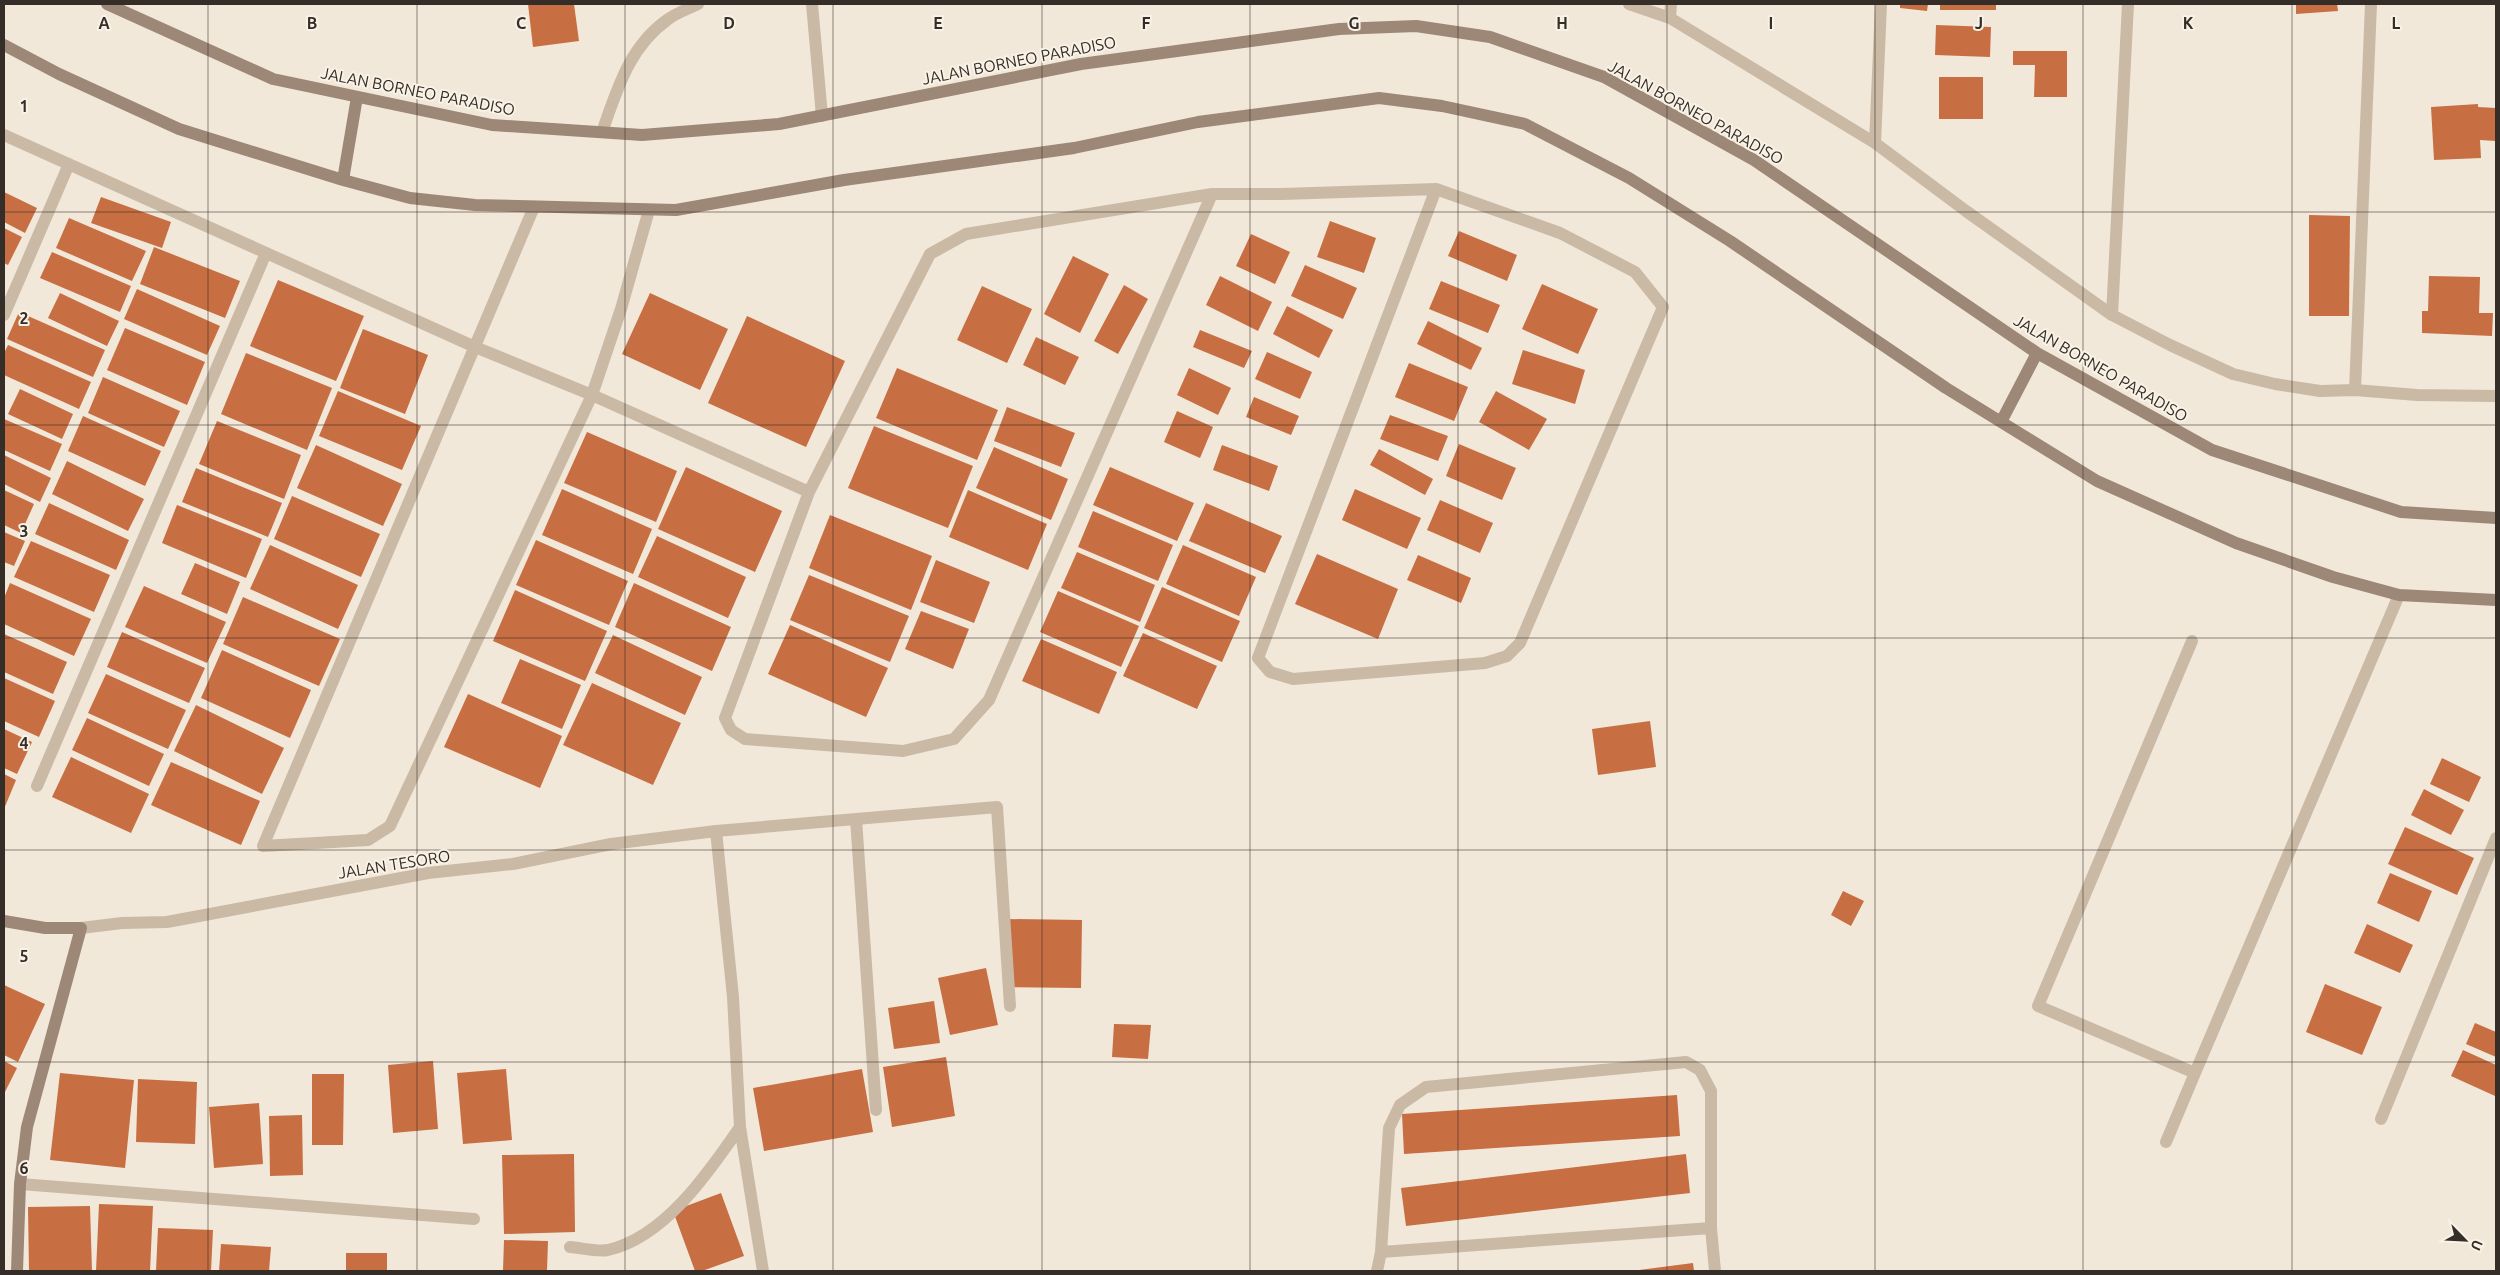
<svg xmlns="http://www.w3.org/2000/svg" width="2500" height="1275" viewBox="0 0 2500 1275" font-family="Ubuntu,sans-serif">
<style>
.building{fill:#c76e42}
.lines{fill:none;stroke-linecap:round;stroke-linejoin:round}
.lane{stroke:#cab9a5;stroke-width:12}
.street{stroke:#cab9a5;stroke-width:12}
.secondary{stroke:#9d8877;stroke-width:12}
.grid{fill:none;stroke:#352d27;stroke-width:1;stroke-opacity:0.55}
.labels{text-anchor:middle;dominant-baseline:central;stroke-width:4;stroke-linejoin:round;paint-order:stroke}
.street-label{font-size:16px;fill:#352d27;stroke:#f9f2e6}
.grid-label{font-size:16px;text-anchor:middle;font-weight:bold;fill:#352d27;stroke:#f9f2e6;stroke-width:4;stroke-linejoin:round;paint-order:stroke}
</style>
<rect width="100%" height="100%" fill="#f2e8d9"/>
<path class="building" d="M528,4H574L579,41L533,47Z
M1900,4H1928L1927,11L1900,8Z
M1940,4H1996V10H1940Z
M2296,4H2337L2338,11L2296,14Z
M1936,25L1991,27L1990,57L1935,55Z
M2013,51H2067V97H2034L2035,65H2013Z
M1939,77H1983V119H1939Z
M2478,104V107L2496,108V141L2480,140L2481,158L2434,160L2431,107Z
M4,192L37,208L25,233L4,222Z
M101,197L171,222L162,248L91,223Z
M2309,215L2350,216L2349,316H2309Z
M69,218L146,251L132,281L56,248Z
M1330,221L1376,238L1364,273L1317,257Z
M4,228L22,237L8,265L4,263Z
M1459,231L1517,255L1507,281L1448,256Z
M1251,234L1290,252L1275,284L1236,266Z
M154,247L240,281L225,318L140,284Z
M52,252L131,286L120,312L40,278Z
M1073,256L1109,274L1080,333L1044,314Z
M1305,265L1357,288L1343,319L1291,296Z
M1220,276L1272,302L1258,331L1206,305Z
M2429,276L2480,277L2479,313H2493L2492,336L2422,333V311H2428Z
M278,280L364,316L336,381L250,346Z
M1441,281L1500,305L1488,333L1429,309Z
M1542,284L1598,309L1578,354L1522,329Z
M1124,285L1148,299L1118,354L1094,341Z
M982,286L1032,309L1007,363L957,340Z
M137,289L220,326L207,355L124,319Z
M60,293L119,321L107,346L48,318Z
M650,293L728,329L700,390L622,354Z
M1287,306L1333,330L1319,358L1273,334Z
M19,312L105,350L93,377L7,339Z
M747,316L845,361L806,447L708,403Z
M1428,321L1482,348L1471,370L1417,344Z
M125,328L205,362L187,405L107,370Z
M363,329L428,355L405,414L340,388Z
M1200,330L1252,351L1244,368L1193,347Z
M1036,337L1079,357L1065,385L1023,365Z
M8,345L91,382L79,409L4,375V353Z
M1523,350L1585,370L1575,404L1512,384Z
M1267,352L1312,372L1300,399L1255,379Z
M246,353L332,388L307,450L221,414Z
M1409,363L1468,387L1454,421L1395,397Z
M897,368L998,410L977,460L876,418Z
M1189,368L1231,388L1218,415L1177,395Z
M103,377L180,411L164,447L88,413Z
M20,389L73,414L62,439L8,414Z
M338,391L421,426L402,470L319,436Z
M1496,391L1547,419L1529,450L1479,422Z
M1254,397L1299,416L1291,435L1246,417Z
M1007,407L1075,433L1061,467L994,441Z
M1177,411L1213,427L1200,458L1164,442Z
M1390,415L1448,436L1438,461L1380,439Z
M83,416L161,451L145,486L68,451Z
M4,419L62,444L50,471L4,450Z
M217,421L301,455L284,499L199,464Z
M874,426L973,466L948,528L848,488Z
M587,432L677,471L656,522L564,483Z
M1459,444L1516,468L1502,500L1446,476Z
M316,445L402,484L383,526L297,488Z
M1222,445L1278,466L1269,491L1213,470Z
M994,447L1068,479L1051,520L976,488Z
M1379,449L1433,479L1425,495L1370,465Z
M4,455L51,478L40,502L4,484Z
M67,461L144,499L128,531L52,494Z
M686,467L782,511L755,572L658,529Z
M1110,467L1194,503L1177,541L1093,505Z
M196,468L282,503L268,537L182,502Z
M562,489L652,529L633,574L542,535Z
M1355,489L1421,518L1407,549L1342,520Z
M4,490L34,504L21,533L4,525Z
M968,490L1047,524L1028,570L949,537Z
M292,496L380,534L361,577L274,539Z
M1440,500L1493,523L1480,553L1427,530Z
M49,503L129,540L116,570L35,534Z
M1206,503L1282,536L1265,573L1189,541Z
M177,505L262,539L246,578L162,543Z
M1093,511L1173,545L1158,581L1078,547Z
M830,515L932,556L911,610L809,568Z
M4,532L25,541L14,566L4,562Z
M657,536L746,577L728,618L638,577Z
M536,540L628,581L609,625L516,585Z
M31,541L110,575L94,612L14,577Z
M270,545L358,585L338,629L250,589Z
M1183,545L1256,577L1239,616L1166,584Z
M1077,552L1155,585L1140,622L1061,588Z
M1317,554L1398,589L1378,639L1295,604Z
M1418,555L1471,578L1461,603L1407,580Z
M936,560L990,582L974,623L920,602Z
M195,563L240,582L227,614L181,594Z
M809,575L909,616L890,662L790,620Z
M10,583L91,619L74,656L4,624V598Z
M634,583L731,627L712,671L615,627Z
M144,586L226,622L207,663L125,627Z
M1162,587L1240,621L1222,662L1144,628Z
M515,590L607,631L585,681L493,641Z
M1058,591L1139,626L1121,667L1040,632Z
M243,597L340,639L319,686L223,644Z
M921,611L969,629L953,669L905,649Z
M790,625L888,668L866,717L768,674Z
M122,632L205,668L189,703L107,667Z
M1143,633L1217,666L1197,709L1123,676Z
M4,634L67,662L53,694L4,672Z
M613,635L702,677L685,715L595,673Z
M1041,639L1117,672L1099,714L1022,681Z
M222,650L311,690L290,738L201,698Z
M520,659L581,685L562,729L501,703Z
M106,674L186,710L168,749L88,713Z
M4,678L55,701L39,737L4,721Z
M592,683L681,723L653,785L563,745Z
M468,694L562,736L540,788L444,747Z
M196,705L284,748L262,794L174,751Z
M87,718L164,754L149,786L72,750Z
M1650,721L1656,767L1598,775L1592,729Z
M4,729L32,742L17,774L4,768Z
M71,757L149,794L131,833L52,797Z
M2442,758L2481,777L2469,802L2430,784Z
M171,762L260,801L241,845L151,805Z
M4,774L16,780L4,809Z
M2424,789L2464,810L2451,835L2411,815Z
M2405,827L2474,858L2457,895L2388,864Z
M2390,873L2432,891L2419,922L2377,903Z
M1843,891L1864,901L1851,926L1831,915Z
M1007,919L1082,920L1081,988L1006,987Z
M2367,924L2413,945L2400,973L2354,953Z
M986,968L998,1025L950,1035L938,978Z
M2325,984L2382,1007L2362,1055L2306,1032Z
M4,985L45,1004L18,1062L4,1055Z
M934,1001L940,1043L894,1049L888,1008Z
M2475,1023L2496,1032V1057L2466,1044Z
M1114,1024L1151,1025L1148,1059L1112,1057Z
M2463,1050L2496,1065L2495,1096L2451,1076Z
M946,1057L955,1116L892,1127L883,1067Z
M4,1061L17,1068L4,1094Z
M433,1061L438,1129L393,1133L388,1065Z
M506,1069L512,1140L463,1144L457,1073Z
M862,1069L873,1132L764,1151L753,1088Z
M60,1073L134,1080L125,1168L50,1160Z
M312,1074H344L343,1145H312Z
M138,1079L197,1082L195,1144L136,1142Z
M1677,1095L1680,1136L1404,1154L1402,1114Z
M259,1103L263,1164L214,1168L209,1107Z
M302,1115L303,1175L270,1176L269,1116Z
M574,1154L575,1232L504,1234L502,1155Z
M1686,1154L1690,1193L1406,1226L1401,1188Z
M721,1193L744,1256L702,1271H695L673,1211Z
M99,1204L153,1206L150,1271H96Z
M90,1206L92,1271H29L28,1207Z
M158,1228L213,1230L211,1271H156Z
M504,1240L548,1241L547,1271H503Z
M221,1244L271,1247L269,1271H219Z
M346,1253H387V1271H346Z
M1693,1263L1694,1271H1639V1270Z"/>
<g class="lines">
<path class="lane" d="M812,4L822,116
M602,132C617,90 629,47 667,20C676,13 688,9 698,4
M2192,641L2038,1006L2195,1073L2399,595
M2166,1142L2195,1073
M1381,1252L1711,1228
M1377,1271L1381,1252L1389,1128L1400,1105L1426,1087L1686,1062L1700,1070L1711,1091V1228L1715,1271"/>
<path class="street" d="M1629,4L1670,18L1875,143L1966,211L2112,315L2170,345L2233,374L2275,384L2320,391L2355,390L2417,395L2496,396
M1670,18L1671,4
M4,135L475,347L592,395L809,492
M1875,143L1881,4
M1212,194L989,700L954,739L903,751L745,739L731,730L725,718L809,492L930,254L966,234L1212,194H1282L1436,189L1560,233L1635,272L1663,307L1520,643L1507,656L1485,663L1293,679L1270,672L1258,658L1436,189
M534,207L263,846L368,840L390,826L592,395L621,309L649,210
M4,315L69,164
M2112,315L2128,4
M2355,390L2371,4
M37,786L266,253
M856,819L876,1110
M716,831L997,807L1010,1006
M81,928L122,923L167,922L428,873L513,864L611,844L716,831L733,997L740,1127L763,1271
M2381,1119L2496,838
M20,1184L474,1219
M570,1247C582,1248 597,1252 608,1250C665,1237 709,1172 740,1127"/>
<path class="secondary" d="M107,4L273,79L492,125L642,135L779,124L1081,64L1339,29L1416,26L1490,37L1604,77L1754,160L2037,353L2212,450L2401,512L2496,518
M4,45L59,74L179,129L343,180L410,198L475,205L676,210L844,180L1074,148L1198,122L1379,98L1442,106L1525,124L1629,178L1730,241L1946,388L2097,481L2236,543L2333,577L2399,595L2496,600
M343,180L357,97
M2001,422L2037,353
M4,921L45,928H81L27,1127L20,1184L17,1271"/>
</g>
<path class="grid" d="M208,4V1271M417,4V1271M625,4V1271M833,4V1271M1042,4V1271M1250,4V1271M1458,4V1271M1667,4V1271M1875,4V1271M2083,4V1271M2292,4V1271M4,212H2496M4,425H2496M4,638H2496M4,850H2496M4,1062H2496"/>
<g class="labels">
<g class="street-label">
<text transform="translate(1019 60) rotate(-11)">JALAN BORNEO PARADISO</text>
<text transform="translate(418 91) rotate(11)">JALAN BORNEO PARADISO</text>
<text transform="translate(1696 112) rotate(29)">JALAN BORNEO PARADISO</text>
<text transform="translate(2101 368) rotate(30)">JALAN BORNEO PARADISO</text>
<text transform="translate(394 864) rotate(-9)">JALAN TESORO</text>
</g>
</g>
<g class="grid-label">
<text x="104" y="29">A</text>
<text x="312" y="29">B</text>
<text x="521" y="29">C</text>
<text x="729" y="29">D</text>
<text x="938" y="29">E</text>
<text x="1146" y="29">F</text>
<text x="1354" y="29">G</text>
<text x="1562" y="29">H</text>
<text x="1771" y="29">I</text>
<text x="1979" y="29">J</text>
<text x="2188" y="29">K</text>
<text x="2396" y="29">L</text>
<text x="24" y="112">1</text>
<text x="24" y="324">2</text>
<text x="24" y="537">3</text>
<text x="24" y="749">4</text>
<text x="24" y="962">5</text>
<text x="24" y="1174">6</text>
</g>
<rect width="2500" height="1275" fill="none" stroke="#352d27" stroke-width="10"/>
<g transform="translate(2465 1240) rotate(114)" stroke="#f9f2e6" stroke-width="4" paint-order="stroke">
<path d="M0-4L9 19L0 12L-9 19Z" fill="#352d27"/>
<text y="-8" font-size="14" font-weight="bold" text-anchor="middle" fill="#352d27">U</text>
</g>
</svg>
